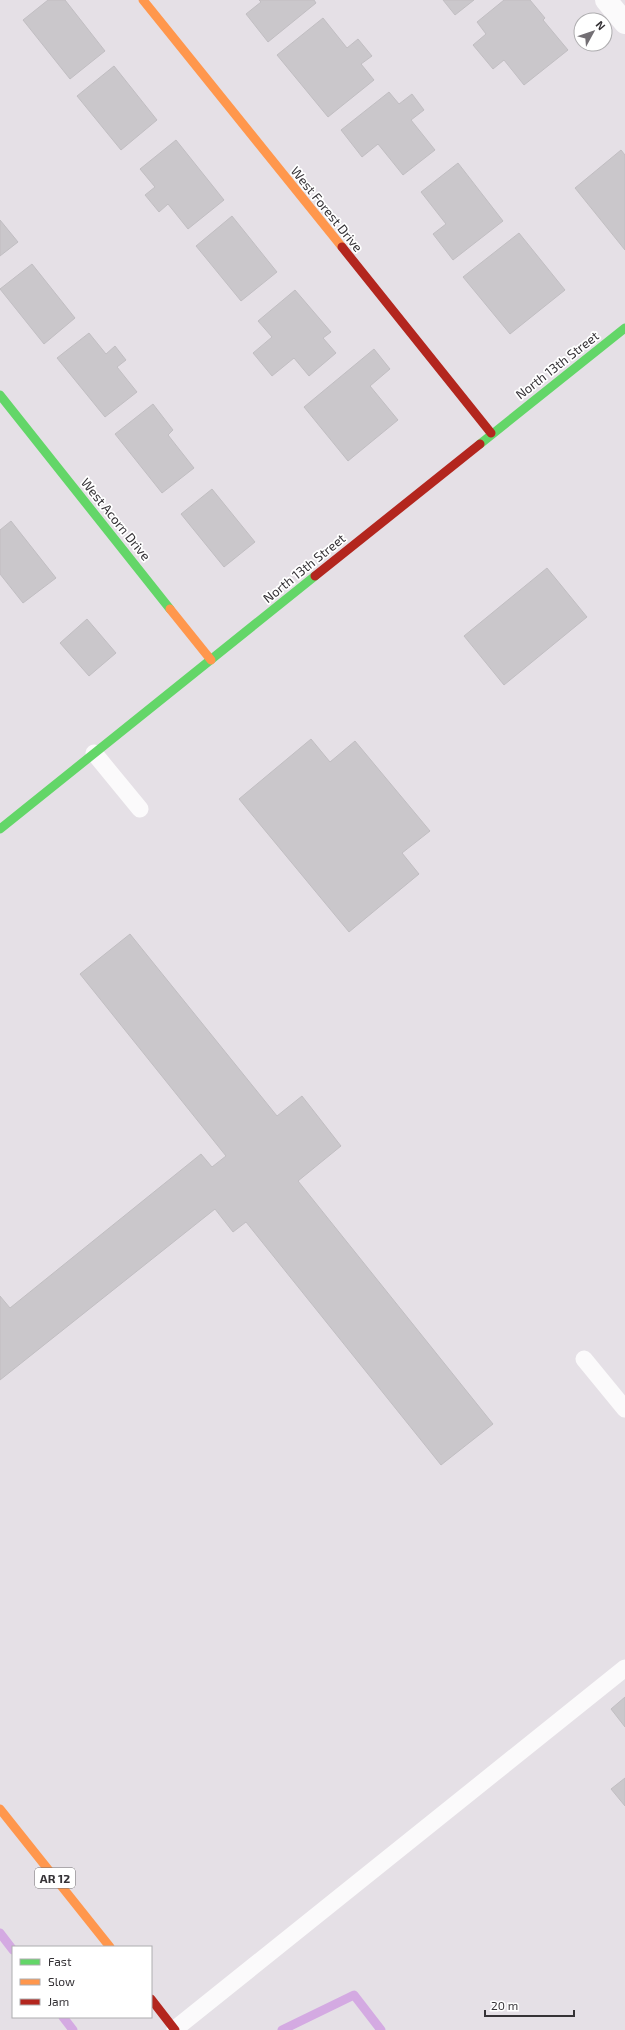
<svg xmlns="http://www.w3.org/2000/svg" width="625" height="2030" viewBox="0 0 625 2030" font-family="'Exo 2',sans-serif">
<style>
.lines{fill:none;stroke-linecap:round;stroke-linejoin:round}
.stream{stroke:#d4aae2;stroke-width:9}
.building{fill:#cac7cb;stroke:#c1bec2}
.lane{stroke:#fbfafb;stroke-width:17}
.street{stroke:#fbfafb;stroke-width:22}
.fast{stroke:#63d668;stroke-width:9}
.slow{stroke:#ff974d;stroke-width:9}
.jam{stroke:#b3261e;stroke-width:9}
.labels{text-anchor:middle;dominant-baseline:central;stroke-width:3.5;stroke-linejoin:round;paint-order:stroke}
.shield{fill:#fff;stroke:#727072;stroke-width:1}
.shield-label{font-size:12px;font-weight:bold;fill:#353236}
.street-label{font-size:13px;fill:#353236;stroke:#fff}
</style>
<rect width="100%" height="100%" fill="#e5e0e6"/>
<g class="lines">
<path class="stream" d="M0,1933L13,1950
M63,2017L73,2030
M282,2030L354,1995L381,2030"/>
</g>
<path class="building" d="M48,0H65L105,51L70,79L23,20Z
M259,0H314L316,3L268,42L246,14L261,2Z
M443,0H474L455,15Z
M504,0H530L545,18L543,20L568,50L524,85L504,60L493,69L473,45L486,34L477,22Z
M323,18L347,48L358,39L372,56L361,64L374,80L328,117L277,55Z
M114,66L157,120L121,150L77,96Z
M389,92L399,104L412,94L424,110L411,120L435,150L403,175L378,144L362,157L341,130Z
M176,140L224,200L188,229L168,204L159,212L145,195L155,187L140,169Z
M621,150L625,155V250L575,188Z
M458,163L503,221L453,260L433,234L446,224L421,192Z
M232,216L277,272L241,301L196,246Z
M0,220L18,242L0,256Z
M519,233L565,290L510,334L463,277Z
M32,264L75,318L44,344L0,289Z
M295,290L331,332L323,338L336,353L309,376L294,358L272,376L253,353L272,337L258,321Z
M89,333L106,354L115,346L126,360L117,367L137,392L105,417L57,358Z
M374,349L390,369L370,386L398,420L348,461L304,407Z
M153,404L173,430L168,435L194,468L162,493L115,434Z
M212,489L255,542L224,567L181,514Z
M11,521L56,578L23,603L0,574V530Z
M547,568L587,617L504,685L464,636Z
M87,619L116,653L89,676L60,643Z
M311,739L330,762L355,741L430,831L402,853L419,874L349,932L239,799Z
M130,934L277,1116L302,1096L341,1146L298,1181L493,1424L441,1465L246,1222L233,1232L215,1209L0,1380V1296L10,1308L201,1154L212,1167L226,1156L80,974Z
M625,1697V1727L611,1709Z
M625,1778V1806L611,1789Z"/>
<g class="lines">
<path class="lane" d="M94,753L140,809
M584,1359L625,1409
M175,2029L625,1668"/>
<path class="street" d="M606,0L625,23"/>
<path class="fast" d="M0,395L170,609
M480,444L625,328
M0,829L315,576"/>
<path class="slow" d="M143,0L342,247
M170,609L211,660
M0,1809L110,1947"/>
<path class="jam" d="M342,247L491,433
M315,576L480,444
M151,1999L175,2030"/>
</g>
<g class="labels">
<rect class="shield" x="35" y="1868" width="40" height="20" rx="3"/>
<g class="shield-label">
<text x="55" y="1878">AR 12</text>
</g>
<g class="street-label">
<text transform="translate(327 209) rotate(51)">West Forest Drive</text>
<text transform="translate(557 365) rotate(-38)">North 13th Street</text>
<text transform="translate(116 519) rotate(51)">West Acorn Drive</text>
<text transform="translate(304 568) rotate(-39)">North 13th Street</text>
</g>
</g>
<rect x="12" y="1946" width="140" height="72" fill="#ffffff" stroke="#aeadaf"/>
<rect x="20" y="1959" width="20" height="6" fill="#63d668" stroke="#aeadaf"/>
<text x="48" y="1966" font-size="12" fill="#353236">Fast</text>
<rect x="20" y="1979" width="20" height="6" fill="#ff974d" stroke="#aeadaf"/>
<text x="48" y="1986" font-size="12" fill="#353236">Slow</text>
<rect x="20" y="1999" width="20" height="6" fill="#b3261e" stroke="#aeadaf"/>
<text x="48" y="2006" font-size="12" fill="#353236">Jam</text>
<g transform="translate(593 32) rotate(50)"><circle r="19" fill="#ffffff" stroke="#aeadaf"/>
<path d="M0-3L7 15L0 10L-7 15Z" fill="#736f74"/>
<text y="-6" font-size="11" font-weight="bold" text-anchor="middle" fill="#353236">N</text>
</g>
<path d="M485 2010v6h89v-6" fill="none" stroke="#353236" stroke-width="2"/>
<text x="491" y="2010" font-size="12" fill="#353236" stroke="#ffffff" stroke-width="3" paint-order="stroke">20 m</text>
</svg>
